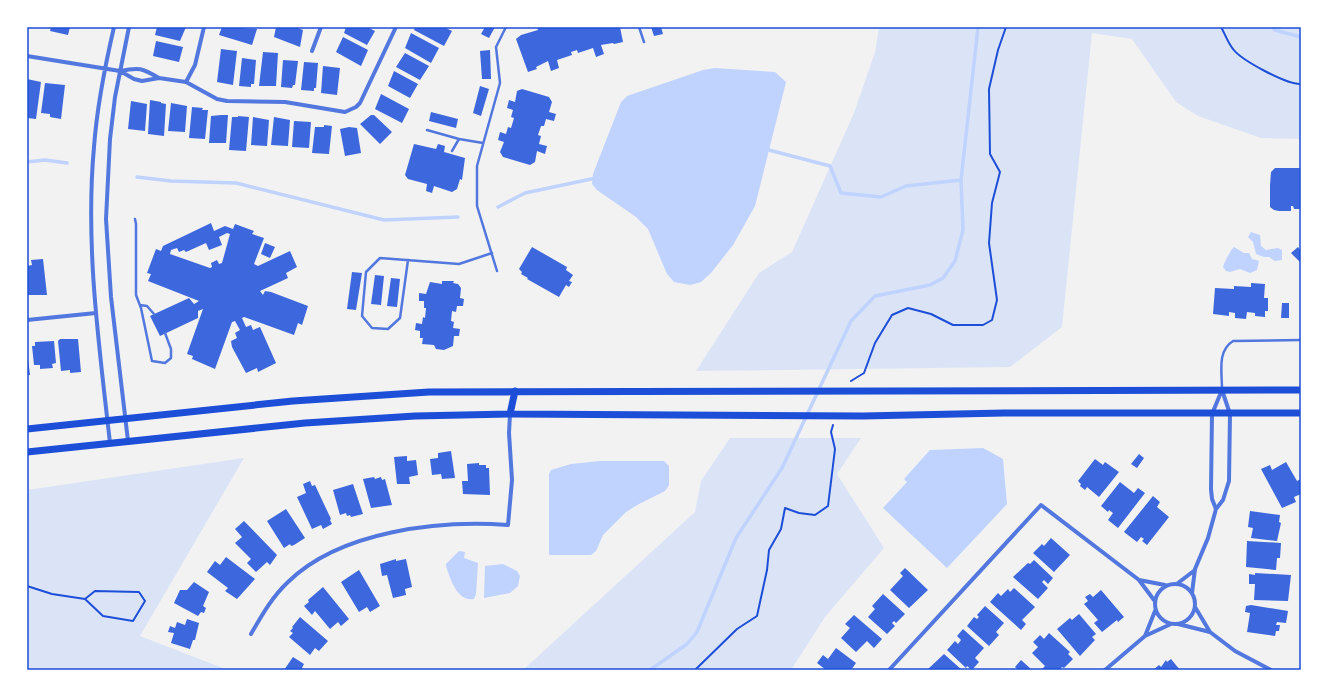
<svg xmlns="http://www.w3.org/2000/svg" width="1328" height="697" viewBox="0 0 1328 697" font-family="'IBM Plex Sans',sans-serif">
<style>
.green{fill:#dbe4f7}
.water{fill:#bfd3fe}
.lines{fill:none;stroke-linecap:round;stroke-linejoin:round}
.stream{stroke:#bfd3fe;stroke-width:3.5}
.building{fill:#3d67dc;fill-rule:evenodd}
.path{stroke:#1d4ed8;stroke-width:2}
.service{stroke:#5277de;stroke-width:2.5}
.minor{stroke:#5277de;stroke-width:4}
.secondary{stroke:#1d4ed8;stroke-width:7}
.neatline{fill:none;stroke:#1d4ed8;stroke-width:1.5}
</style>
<rect width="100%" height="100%" fill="#f2f2f2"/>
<path class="green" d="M879,27H1301V139L1261,138L1198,116L1176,102L1132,39L1092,33L1062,327L1010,367L696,371L759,273L792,252L854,113L875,52Z
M730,438H861L837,474L884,548L825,617L791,670H523L695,512L701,481Z
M244,458L140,636L228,670H27V490Z"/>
<path class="water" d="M715,68L775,72L786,82L755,206L733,245L711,273L701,282L690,285L674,282L667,274L648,229L636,217L597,190L592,184L593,174L621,102L627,96L703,70Z
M1251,232L1260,235L1261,246L1266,250L1278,248L1282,250V260L1275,261L1269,257H1264L1256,254L1253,242L1248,237Z
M1234,247L1244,253H1249L1252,259L1259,261L1257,270L1250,273L1240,269L1230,272L1226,271L1223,267C1224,263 1231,249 1234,247Z
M983,448L1003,459L1007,504L947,568L883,508L907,482L904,479L930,450Z
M600,461H664L669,466V485L665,491L639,504L626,512L603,535L596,551L591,555H549V474L551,470L571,464Z
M459,551L465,552L464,558L478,563L476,594L474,599C457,602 450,578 446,566V564Z
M503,564L517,571L520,576L518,586L510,593L484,598L485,566Z"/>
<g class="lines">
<path class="stream" d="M1272,27L1275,30L1301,37
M765,149L830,166L841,193L881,197L906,186L961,180
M27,162L45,160L67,163
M137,177L171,181L236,183L384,220L458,217
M498,207L525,193L596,178
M650,670L687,644L697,632L736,538L782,468L851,321L875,296L930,285L943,278L955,261L963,230L961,180L978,27"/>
</g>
<path class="building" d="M51,27H70L68,35L50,31Z
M157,27H186L180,41L155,35Z
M222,27L257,29L252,45L219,35Z
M276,27H295L303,30L300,47L274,37Z
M346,27H367L375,31L367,45L344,33Z
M415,27H444L452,31L444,46L414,30Z
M485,27H495L489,38L481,34Z
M537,27H620L623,42L614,44L613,43L601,45L604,54L596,57L593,48L578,53L577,50L571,52L572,55L557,60L559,68L551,71L548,61L536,67L537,69L528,72L516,39L521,35L538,30Z
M651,27H661L663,34L654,36Z
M411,33L439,48L431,63L405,48Z
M343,37L368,50L361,66L336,52Z
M156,41L183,47L179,62L153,56Z
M221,49L237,51L233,85L217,82Z
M490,50L491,79H482L480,51Z
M263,52L278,53L276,86H259Z
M405,53L429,66L420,80L396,67Z
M242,58L256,60L254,84H251V87L239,86Z
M283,60L298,61L295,85H293L292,88L281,87Z
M304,62L318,63L316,88H314V91L301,90Z
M323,66L340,68L337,95L321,93Z
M394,71L418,84L410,98L388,86Z
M27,79L41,82L36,119L27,118Z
M45,83L65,85L61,119L50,117V114L41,113Z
M480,86L489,89L481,116L473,113Z
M522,89L549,97L552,102L549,112L556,114L554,121L546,119L544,126H541L538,135L541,136L539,144L547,146L545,154L537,151L535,162L530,165L503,157L500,152L504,142L498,140L500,132L506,134L508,127L511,128L514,118L511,117L513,110L507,108L509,100L515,102L517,91Z
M381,94L409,109L402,123L375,109Z
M150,100L161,102V103L166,104L164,136L148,134Z
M131,101L147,104L145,131L128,129Z
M171,103L187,106L185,132L168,131Z
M192,107L203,108L202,110H208L205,139L189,138Z
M431,112L458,119L456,128L429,121Z
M221,115H228L226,143H209L211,116Z
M371,115H374L392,132L380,144L360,124Z
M238,116L249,117L246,151L229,150L232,117H238Z
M253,117L269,120L267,146L251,145Z
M274,117L290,120L288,146L271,145Z
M294,121L311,122L309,148L292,147Z
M324,125L332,126L329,154L312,153L315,127H324Z
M349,127L357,128L361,153L345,156L340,129Z
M414,144L436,149L438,144L445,146L444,152L465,158L462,180L460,179L457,189L452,192L434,186L432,193L426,191L427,184L408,179L405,175Z
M1275,168H1301V209H1294L1293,206H1291V211H1279L1274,210L1270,207V185L1271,172Z
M211,223L214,231L225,226L233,229L235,224L254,231L252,234L264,238L254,264L258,266L290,251L297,267L286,273L288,278L260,291L263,295L265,291L271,292L308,306L302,325L298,323L294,335L244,317L242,318L246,327L251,325L253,330L260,327L276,363L258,372L257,368L246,373L232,347L231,341L237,338L235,333L240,330L235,321L232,322L215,369L192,359L193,356L187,354L203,309L198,311V318L160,336L150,316L189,298L194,304L199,301L148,281L151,274L147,273L156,249L161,251L163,246ZM227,233L230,234L222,263L219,264L217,260L211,263L212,267L210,268L170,254L171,250L177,248L179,252L184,250L186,252L206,243L209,250L222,245L219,237Z
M265,243L275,247L270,258L261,254Z
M532,247L567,267L566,270L573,275L569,281L572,282L569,287L566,285L559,297L527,279L528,278L521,274L522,272L519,269Z
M1298,247L1301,251V263L1291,253Z
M43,259L47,295H27V266L32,265L31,260Z
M352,272L362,273L356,310L347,309Z
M375,275L384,276L381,305L371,304Z
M391,278L400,279L397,307L387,306Z
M442,281H454L453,283L458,284L461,288L460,298L464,299L463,306H457L456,312L452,311L451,321L454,322L453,328L460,329L459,336H454L453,346L444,350L436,349L434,345L422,344L423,338H420V331L415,330L416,323L422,324L423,317L425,318L426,308H424V301H419V293L426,294L430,282L442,284Z
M1251,283L1265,284L1264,298H1268V311H1265V317L1255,316V313L1247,312L1246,319L1235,318V313L1229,312V316L1213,314L1215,288L1234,289V286L1251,287Z
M1282,303H1289V318H1281Z
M60,339H78L81,372L70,373V370L61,371L58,341Z
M54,341L56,363L52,364L53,368L40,369V365H34L32,346H35V342Z
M27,351L30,375H27Z
M451,451L455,478L442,479L441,474L432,475L430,459L438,458V453Z
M1139,454L1144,458L1137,468L1131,464Z
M407,456V461L416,460L418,475L409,477L410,484H397L394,457Z
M1095,459L1103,465L1105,462L1119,472L1099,497L1087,487L1085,490L1080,486L1081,484L1078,481Z
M1286,462L1297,481L1301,479V494L1294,497L1296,502L1282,508L1261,469L1270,465L1272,470Z
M479,463V465H486V468H489L490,495L463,494L462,481H468L467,464Z
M374,477L375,479L381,477L382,480L385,479L392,505L371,508L363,479Z
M310,481L312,486L315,485L331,519L330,520L332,524L323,529L321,525L312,529L297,497L306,493L303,484Z
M1120,482L1134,493L1138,488L1145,493L1118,528L1108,520L1113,513L1109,510L1108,512L1101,506Z
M353,484L363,514L351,517L350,515L347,516L346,513L340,515L333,490Z
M1153,496L1160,502L1157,507L1169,517L1147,545L1142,541L1144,539L1141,537L1137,542L1124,532Z
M286,509L305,538L294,545L291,546L290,544L284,548L267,521Z
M1250,511L1280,515L1279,522L1281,523L1277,541L1251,538L1253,528L1248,527Z
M244,521L277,555L270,565L267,562L256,572L247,563L251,559L235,543L242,537L235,529Z
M1051,538L1070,555L1054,572L1033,553L1042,544L1044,546Z
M1247,541L1281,543L1280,558H1277L1276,570L1246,567Z
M226,557L255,579L237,599L225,591L228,588L207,572L215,561L220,565Z
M396,559V561L406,559L412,587L405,589L406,595L393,598L387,575L382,576L380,564Z
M1034,560L1053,578L1048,584L1044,580L1042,582L1048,588L1038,599L1013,577L1028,563L1030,564Z
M905,568L928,590L909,608L890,590L903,576L900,573Z
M359,570L380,606L370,612L367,607L359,612L341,582Z
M1255,573L1291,575L1288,601L1254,600L1255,584H1249V574L1255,575Z
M194,582L209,592L203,606L206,608L204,613L201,612L198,616L174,603L180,590H187Z
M323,587L349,619L341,626L338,622L330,629L315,611L312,615L304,606L309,602L308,600Z
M1014,588L1035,607L1022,620L1026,624L1021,630L990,602L998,593L1001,596L1008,589L1010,592Z
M1101,590L1124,617L1118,622L1117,620L1102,632L1094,623L1098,620L1084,604L1088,601L1085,597L1090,594L1093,597Z
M883,594L905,614L896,623L894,621L892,623L895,626L887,634L868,617L875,609L872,606Z
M1251,605L1288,611L1286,623L1277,622L1276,625H1280L1279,631H1276L1275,636L1247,632L1250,613L1245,612L1246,606Z
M985,606L1004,623L996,632L999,635L989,646L967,626L974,617L977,619L979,617L977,615Z
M1079,614L1096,634L1092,637L1095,640L1080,656L1057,629L1070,618L1072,620Z
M854,615L882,639L874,648L867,641L856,652L841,638L850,628L845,624Z
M300,617L328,641L319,651L315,648L310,655L289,637L293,633L290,631L293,628L292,627Z
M187,619L199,623L195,640H193L190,649L171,643L174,633L168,632L170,626L175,628L177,622L185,625Z
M963,629L984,648L975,658L979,662L972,670L967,666L966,668L947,650L955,641L958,644L961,640L957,636Z
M1049,633L1070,652L1068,654L1073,659L1064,668L1062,667L1060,670H1041L1045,666L1032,653L1038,647L1033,642L1040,635L1044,639Z
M836,648L856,663L851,670H826L817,663L823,655L828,659Z
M944,654L962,670H927Z
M293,657L304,664L302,668L305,670H284Z
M1171,659L1180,670H1153L1159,665L1161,667L1166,660L1167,662Z
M1021,660L1032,670H1018L1015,667Z"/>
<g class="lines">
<path class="path" d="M1221,27C1225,34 1228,43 1233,49C1241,60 1287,85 1301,84
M851,381L864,373L875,343L892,315L908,308L931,314L953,325H983L992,320L997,300L989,243L992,203L1000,172L990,154L989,89L998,50L1006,27
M27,586L52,594L85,599L103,616L133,621L145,601L139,592L95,591L85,599
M695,670L737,629L757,616L767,570L769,550L781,529L785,508L799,513L815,515L828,506L835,449L831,432L833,425"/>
<path class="service" d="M639,27L644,42
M427,130L459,139
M452,151L459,139L483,143
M135,219L136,224V295L141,308L152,361L165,363L171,358V349L165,333
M408,260L400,318L388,329L372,328L362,316L366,272L380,258L459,264L492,253
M497,271L477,206V166L500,83L496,47L506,27
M140,305L147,306L154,314
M1222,389C1222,372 1217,351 1233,341L1301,340"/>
<path class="minor" d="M312,51L321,27
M27,56L120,71
M159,78C142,68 139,67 120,71L134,79L142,81L159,78L186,82L217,99L227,101L285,102L345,112L356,107L360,103L396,27
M186,82L195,65L204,27
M27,320L96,313
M128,441L111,297L106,219L110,139L115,97L129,27
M110,443C99,345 85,245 94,147C97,106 105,66 114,27
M1216,509L1212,499L1211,489L1212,414L1222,390
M1178,583L1195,570
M1155 604a20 20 0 1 1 40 0a20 20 0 1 1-40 0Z
M1192,593L1195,569L1208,538L1216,509L1223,500L1229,481L1230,414L1222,390
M1154,600L1139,580L1165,585
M1155,611L1145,636L1171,624
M1178,624L1210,632L1195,607
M1210,632L1235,651L1271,670
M251,634C262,615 272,597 288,582C340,531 438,520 508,525L512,480L509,433L510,414
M889,670L1041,505L1139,580
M1105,670L1145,636
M1301,670V669"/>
<path class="secondary" d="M510,414L515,391
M27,429L293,401L429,392L1301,390
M27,452L305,423L415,416L510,414L863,416L1004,413H1301"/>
</g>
<rect width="1328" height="697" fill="none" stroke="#ffffff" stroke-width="56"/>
<rect x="28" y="28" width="1272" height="641" class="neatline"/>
</svg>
